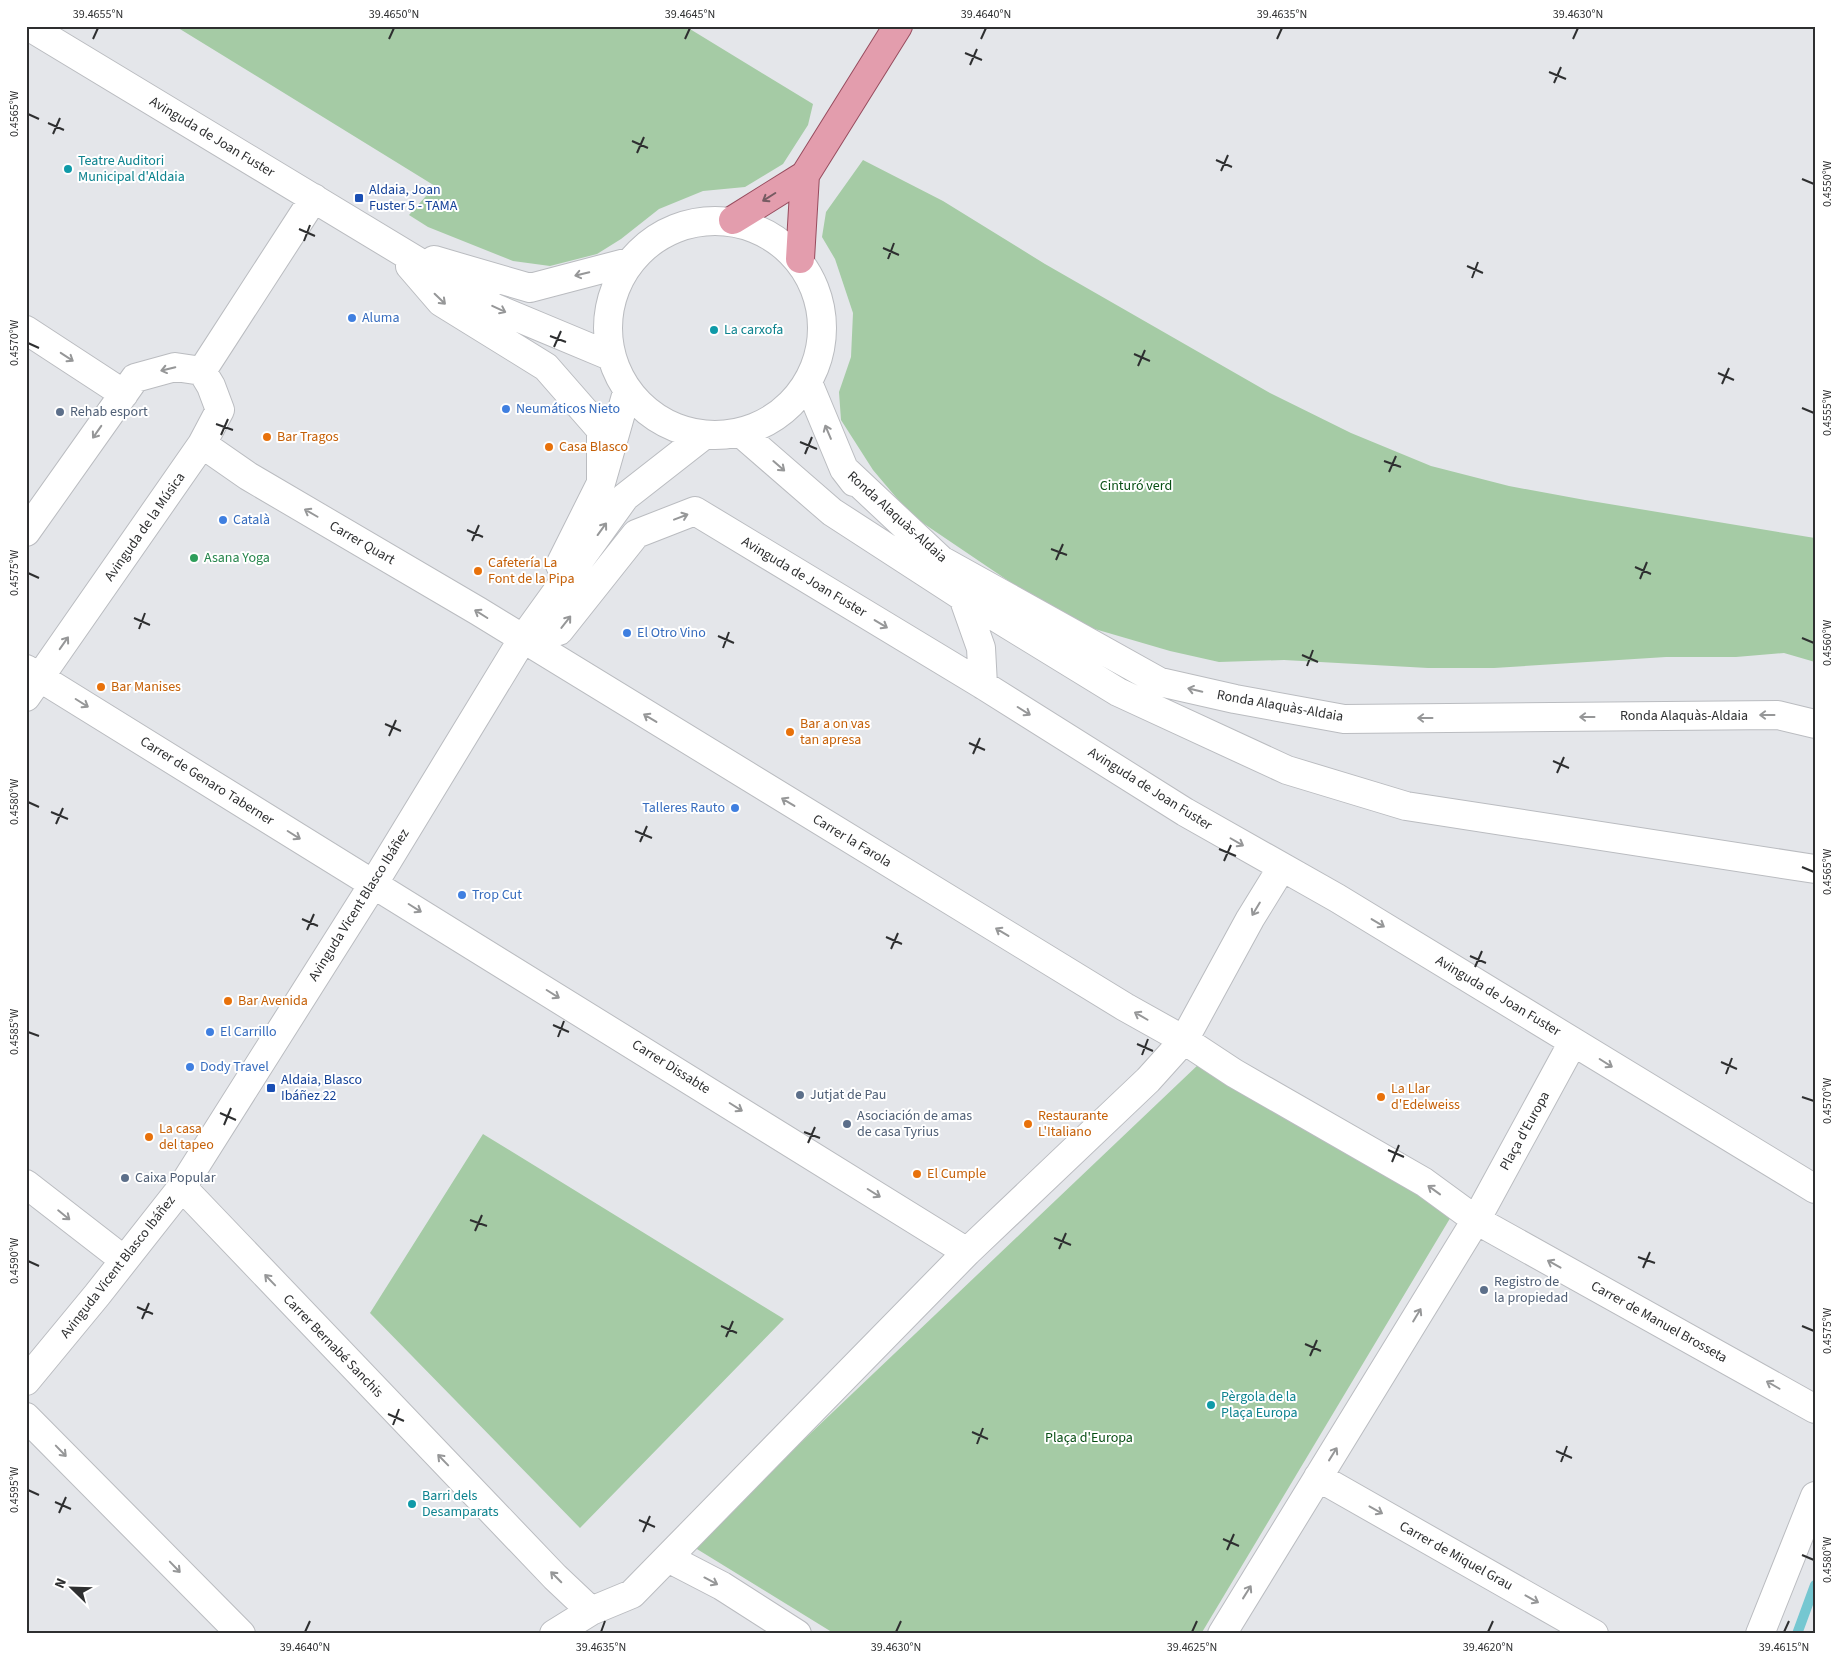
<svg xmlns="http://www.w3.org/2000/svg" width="1841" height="1660" viewBox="0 0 1841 1660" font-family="'Source Sans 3',sans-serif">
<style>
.green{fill:#a5cba5}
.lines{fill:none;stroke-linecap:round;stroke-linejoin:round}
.stream{stroke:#75c7d1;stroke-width:10}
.minor-casing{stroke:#babcc0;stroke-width:30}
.major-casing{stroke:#974c5e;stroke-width:30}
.minor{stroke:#fff;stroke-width:28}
.major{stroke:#e39dad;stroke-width:28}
.oneway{stroke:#765b62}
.oneway2{stroke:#969798}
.ticks{fill:none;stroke:#2e2f30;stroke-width:2}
.culture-dot{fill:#0f9aa8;stroke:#fff;stroke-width:2}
.transit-dot{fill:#1a4fb4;stroke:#fff;stroke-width:2}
.shop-dot{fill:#3f7fe0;stroke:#fff;stroke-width:2}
.service-dot{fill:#5c6f8a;stroke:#fff;stroke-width:2}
.food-dot{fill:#e8710a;stroke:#fff;stroke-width:2}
.leisure-dot{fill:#2e9e5b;stroke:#fff;stroke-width:2}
.labels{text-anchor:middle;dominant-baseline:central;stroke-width:4;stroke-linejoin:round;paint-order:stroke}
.street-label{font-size:14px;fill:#2e2f30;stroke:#fff}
.culture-label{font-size:14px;fill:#0d838f;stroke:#fff;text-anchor:start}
.transit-label{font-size:14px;fill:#164399;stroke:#fff;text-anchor:start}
.shop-label{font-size:14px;fill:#366cbe;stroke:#fff;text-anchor:start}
.service-label{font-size:14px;fill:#4e5e75;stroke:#fff;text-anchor:start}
.food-label{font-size:14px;fill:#c56008;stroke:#fff;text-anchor:start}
.park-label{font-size:14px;fill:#084f14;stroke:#fff}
.leisure-label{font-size:14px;fill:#27864d;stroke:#fff;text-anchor:start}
.neatline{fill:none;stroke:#2e2f30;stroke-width:2}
.ticks-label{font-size:12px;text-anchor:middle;fill:#2e2f30}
</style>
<rect width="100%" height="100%" fill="#e4e6ea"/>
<path class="green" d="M175,26H685L813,104L808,125L783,164L745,187L703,191L659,209L621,239L597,254L550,266L513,261L428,227L409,215L435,186Z
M863,160L943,201L1045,264L1270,393L1351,433L1431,466L1509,486L1585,500L1815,538V662L1784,653L1736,657H1666L1494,668H1428L1284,660L1219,662L1170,651L1081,625L1013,584L911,515L873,470L841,420L839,392L851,357L853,313L835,259L822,237L826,212Z
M1200,1063L1452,1215L1201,1634H835L692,1546Z
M483,1134L784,1319L580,1528L370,1313Z"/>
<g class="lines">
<path class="stream" d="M1797,1634L1815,1585"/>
<g class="minor-casing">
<path id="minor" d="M28,26L495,308L610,356
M608 328a107 107 0 1 1 214 0a107 107 0 1 1-214 0Z
M434,260L530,288L629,262
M410,266L441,302L546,367L601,430V483
M26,330L124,394
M202,371L314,198
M809,385L844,469L854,482
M742,434L832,512L963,597L1118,692L1287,770L1406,806L1815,869
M202,444L248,476L478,611L1125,1007L1184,1040L1250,919L1282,867
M844,469L941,560L1160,682L1235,699L1344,719L1778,715L1815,724
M26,532L135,378L175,367L202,371L211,386L220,410L202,444L26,697
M560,565L601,483L627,392
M963,597L981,648L983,685
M522,640L559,631L636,534L695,511L983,685L1185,812L1337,898L1815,1189
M26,669L967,1252
M1573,1042L1476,1220L1815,1409
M26,1184L124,1260
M182,1187L555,1577L591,1611
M26,1381L97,1295L182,1187L374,883L522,640L625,497L703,436
M26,1417L241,1634
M1318,1477L1594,1634
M668,1558L722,1586L797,1634
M554,1634L591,1611L632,1594L967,1252L1148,1080L1184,1040L1234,1073L1424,1182L1476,1220L1222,1634
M1760,1634L1815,1496"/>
</g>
<g class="major-casing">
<path id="major" d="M733,220L805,175L898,26
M800,259L805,175"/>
</g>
<use href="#minor" class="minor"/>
<use href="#major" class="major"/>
</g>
<defs><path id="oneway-shaft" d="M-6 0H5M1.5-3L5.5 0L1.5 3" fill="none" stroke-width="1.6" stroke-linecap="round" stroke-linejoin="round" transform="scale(1.25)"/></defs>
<use class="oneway" href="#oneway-shaft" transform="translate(769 197) rotate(148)"/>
<g class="oneway2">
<use href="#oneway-shaft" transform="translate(582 274) rotate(166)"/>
<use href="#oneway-shaft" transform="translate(440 299) rotate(44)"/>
<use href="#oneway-shaft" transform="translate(499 309) rotate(25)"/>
<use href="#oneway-shaft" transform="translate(67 357) rotate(33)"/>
<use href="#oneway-shaft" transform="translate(168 369) rotate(167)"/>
<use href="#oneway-shaft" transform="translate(97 432) rotate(125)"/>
<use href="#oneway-shaft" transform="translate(828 432) rotate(-113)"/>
<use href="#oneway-shaft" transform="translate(779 466) rotate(41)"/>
<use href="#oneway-shaft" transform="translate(311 513) rotate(-150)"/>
<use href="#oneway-shaft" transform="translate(681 517) rotate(-21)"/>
<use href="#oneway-shaft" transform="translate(602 529) rotate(-54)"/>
<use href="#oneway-shaft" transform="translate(481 614) rotate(-148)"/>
<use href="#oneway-shaft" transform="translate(566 622) rotate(-52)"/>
<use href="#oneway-shaft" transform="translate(881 624) rotate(31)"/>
<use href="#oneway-shaft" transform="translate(64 643) rotate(-55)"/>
<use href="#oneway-shaft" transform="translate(1195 690) rotate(-167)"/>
<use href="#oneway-shaft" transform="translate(82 703) rotate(32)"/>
<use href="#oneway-shaft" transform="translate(1024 711) rotate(32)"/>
<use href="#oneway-shaft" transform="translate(1767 715) rotate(180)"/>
<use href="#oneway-shaft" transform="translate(1587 717) rotate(180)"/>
<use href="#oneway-shaft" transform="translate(650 718) rotate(-149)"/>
<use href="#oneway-shaft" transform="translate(1425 718) rotate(180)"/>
<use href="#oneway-shaft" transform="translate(788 802) rotate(-149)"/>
<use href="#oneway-shaft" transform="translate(294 835) rotate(32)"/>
<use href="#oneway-shaft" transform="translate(1237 842) rotate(30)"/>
<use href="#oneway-shaft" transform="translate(415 908) rotate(32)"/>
<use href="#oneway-shaft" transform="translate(1256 909) rotate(121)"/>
<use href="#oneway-shaft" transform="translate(1378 923) rotate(31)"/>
<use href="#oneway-shaft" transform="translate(1002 932) rotate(-149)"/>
<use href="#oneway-shaft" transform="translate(553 994) rotate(32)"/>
<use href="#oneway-shaft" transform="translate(1141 1016) rotate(-150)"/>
<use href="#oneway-shaft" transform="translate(1606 1063) rotate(32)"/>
<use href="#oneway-shaft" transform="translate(736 1107) rotate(32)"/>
<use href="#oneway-shaft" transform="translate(1434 1190) rotate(-144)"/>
<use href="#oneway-shaft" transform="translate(874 1193) rotate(32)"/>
<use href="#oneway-shaft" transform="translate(64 1215) rotate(39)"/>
<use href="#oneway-shaft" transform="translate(1554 1264) rotate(-151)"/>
<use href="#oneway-shaft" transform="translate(270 1280) rotate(-134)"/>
<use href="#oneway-shaft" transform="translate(1417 1315) rotate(-59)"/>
<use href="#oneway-shaft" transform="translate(1773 1385) rotate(-150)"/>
<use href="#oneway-shaft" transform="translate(61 1451) rotate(46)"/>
<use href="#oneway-shaft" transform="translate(1333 1454) rotate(-58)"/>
<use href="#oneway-shaft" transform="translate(443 1460) rotate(-134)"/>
<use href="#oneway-shaft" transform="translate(1376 1510) rotate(29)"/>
<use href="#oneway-shaft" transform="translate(175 1567) rotate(46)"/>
<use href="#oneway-shaft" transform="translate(556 1577) rotate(-135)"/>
<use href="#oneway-shaft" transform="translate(711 1581) rotate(28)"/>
<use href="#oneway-shaft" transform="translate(1247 1592) rotate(-58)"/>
<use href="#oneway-shaft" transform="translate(1532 1599) rotate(29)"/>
</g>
<path class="ticks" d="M93,39L98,28M389,39L394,28M685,39L690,28M981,39L986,28M1277,39L1282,28M1573,39L1578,28M965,53L982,60M970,65L977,49M1549,72L1566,79M1554,83L1561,67M28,114L39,119M48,123L64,130M53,134L60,118M632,141L648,148M637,153L644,137M1216,160L1232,167M1221,171L1228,155M1802,179L1814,184M299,229L315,236M304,241L310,225M883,248L899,255M888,259L894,243M1467,266L1483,273M1472,278L1478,262M550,336L566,342M28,343L39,348M554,347L561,331M1134,354L1150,361M1138,366L1145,350M1718,373L1734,380M1722,384L1729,368M1802,408L1814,413M216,424L233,430M221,435L228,419M800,442L817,449M805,454L812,437M1384,461L1401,467M1389,472L1396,456M467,530L483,537M472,541L479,525M1051,549L1067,555M1056,560L1063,544M1635,567L1651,574M28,573L39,578M1640,579L1647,562M134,618L150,625M139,629L145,613M718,636L734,643M1802,638L1814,643M723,648L729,632M1302,655L1318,662M1307,666L1313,650M385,724L401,731M389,736L396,720M969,743L985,750M973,754L980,738M1553,761L1569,768M1557,773L1564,757M28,802L39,807M51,812L68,819M56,824L63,808M635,831L652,838M640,842L647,826M1219,849L1236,856M1224,861L1231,845M1802,867L1814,872M302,919L318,926M307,930L314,914M886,937L902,944M891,949L898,933M1470,956L1486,963M1475,967L1482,951M553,1025L569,1032M28,1032L39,1036M558,1037L564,1021M1137,1044L1153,1051M1142,1055L1148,1039M1721,1062L1737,1069M1726,1074L1732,1058M1802,1097L1814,1101M220,1113L236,1120M224,1125L231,1108M804,1132L820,1138M808,1143L815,1127M1388,1150L1404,1157M1392,1162L1399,1145M470,1220L487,1226M475,1231L482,1215M1054,1238L1071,1245M1059,1249L1066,1233M1638,1257L1655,1263M28,1261L39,1266M1643,1268L1650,1252M137,1307L153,1314M142,1319L149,1303M721,1326L737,1333M1802,1326L1814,1331M726,1337L733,1321M1305,1344L1321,1351M1310,1356L1317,1340M388,1414L404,1421M393,1425L399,1409M972,1432L988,1439M977,1444L983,1428M1556,1451L1572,1458M1561,1462L1567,1446M28,1490L39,1495M55,1502L71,1509M59,1513L66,1497M639,1520L655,1527M643,1532L650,1516M1223,1539L1239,1546M1227,1550L1234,1534M1802,1555L1814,1560M305,1632L310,1621M601,1632L605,1621M896,1632L901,1621M1192,1632L1197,1621M1488,1632L1493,1621M1784,1632L1789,1621"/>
<g class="culture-dot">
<circle cx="68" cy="169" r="5"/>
<circle cx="714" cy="330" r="5"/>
<circle cx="1211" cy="1405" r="5"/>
<circle cx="412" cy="1504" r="5"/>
</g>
<g class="transit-dot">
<rect x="354" y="193" width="10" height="10" rx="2.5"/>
<rect x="266" y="1083" width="10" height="10" rx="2.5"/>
</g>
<g class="shop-dot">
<circle cx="352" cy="318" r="5"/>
<circle cx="506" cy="409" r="5"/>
<circle cx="223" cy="520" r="5"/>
<circle cx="627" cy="633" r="5"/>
<circle cx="735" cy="808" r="5"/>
<circle cx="462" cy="895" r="5"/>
<circle cx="210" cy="1032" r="5"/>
<circle cx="190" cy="1067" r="5"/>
</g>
<g class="service-dot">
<circle cx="60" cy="412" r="5"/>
<circle cx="800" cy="1095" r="5"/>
<circle cx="847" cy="1124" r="5"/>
<circle cx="125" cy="1178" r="5"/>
<circle cx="1484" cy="1290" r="5"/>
</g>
<g class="food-dot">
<circle cx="267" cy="437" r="5"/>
<circle cx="549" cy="447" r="5"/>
<circle cx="478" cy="571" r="5"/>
<circle cx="101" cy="687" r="5"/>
<circle cx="790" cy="732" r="5"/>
<circle cx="228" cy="1001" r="5"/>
<circle cx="1381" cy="1097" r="5"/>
<circle cx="1028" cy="1124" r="5"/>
<circle cx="149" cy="1137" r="5"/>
<circle cx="917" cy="1174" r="5"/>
</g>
<circle class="leisure-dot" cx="194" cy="558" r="5"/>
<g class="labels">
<g class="street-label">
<text transform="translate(212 137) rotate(31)">Avinguda de Joan Fuster</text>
<text transform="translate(897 517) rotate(42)">Ronda Alaquàs-Aldaia</text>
<text transform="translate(145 527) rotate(-55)">Avinguda de la Música</text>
<text transform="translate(362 543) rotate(30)">Carrer Quart</text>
<text transform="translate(804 577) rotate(31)">Avinguda de Joan Fuster</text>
<text transform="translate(1280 706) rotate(10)">Ronda Alaquàs-Aldaia</text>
<text x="1684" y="716">Ronda Alaquàs-Aldaia</text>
<text transform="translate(207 781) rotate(32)">Carrer de Genaro Taberner</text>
<text transform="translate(1150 789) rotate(32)">Avinguda de Joan Fuster</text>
<text transform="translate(852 841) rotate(31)">Carrer la Farola</text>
<text transform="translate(359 905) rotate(-58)">Avinguda Vicent Blasco Ibáñez</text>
<text transform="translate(1498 996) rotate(31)">Avinguda de Joan Fuster</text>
<text transform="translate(671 1067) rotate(32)">Carrer Dissabte</text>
<text transform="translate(1525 1131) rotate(-61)">Plaça d'Europa</text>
<text transform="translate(118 1267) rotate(-52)">Avinguda Vicent Blasco Ibáñez</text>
<text transform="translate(1659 1322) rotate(29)">Carrer de Manuel Brosseta</text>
<text transform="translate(333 1346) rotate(46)">Carrer Bernabé Sanchis</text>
<text transform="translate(1456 1556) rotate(29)">Carrer de Miquel Grau</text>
</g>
<g class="culture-label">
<text x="78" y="161">Teatre Auditori<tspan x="78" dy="16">Municipal d'Aldaia</tspan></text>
<text x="724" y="330">La carxofa</text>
<text x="1221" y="1397">Pèrgola de la<tspan x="1221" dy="16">Plaça Europa</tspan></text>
<text x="422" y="1496">Barri dels<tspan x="422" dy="16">Desamparats</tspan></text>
</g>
<g class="transit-label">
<text x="369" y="190">Aldaia, Joan<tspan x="369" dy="16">Fuster 5 - TAMA</tspan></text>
<text x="281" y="1080">Aldaia, Blasco<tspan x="281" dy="16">Ibáñez 22</tspan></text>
</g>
<g class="shop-label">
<text x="362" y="318">Aluma</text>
<text x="516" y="409">Neumáticos Nieto</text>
<text x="233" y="520">Català</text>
<text x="637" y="633">El Otro Vino</text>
<text x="725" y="808" text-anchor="end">Talleres Rauto</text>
<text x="472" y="895">Trop Cut</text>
<text x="220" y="1032">El Carrillo</text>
<text x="200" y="1067">Dody Travel</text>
</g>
<g class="service-label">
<text x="70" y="412">Rehab esport</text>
<text x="810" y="1095">Jutjat de Pau</text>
<text x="857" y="1116">Asociación de amas<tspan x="857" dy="16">de casa Tyrius</tspan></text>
<text x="135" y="1178">Caixa Popular</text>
<text x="1494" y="1282">Registro de<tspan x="1494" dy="16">la propiedad</tspan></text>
</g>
<g class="food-label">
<text x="277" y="437">Bar Tragos</text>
<text x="559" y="447">Casa Blasco</text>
<text x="488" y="563">Cafetería La<tspan x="488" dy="16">Font de la Pipa</tspan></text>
<text x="111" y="687">Bar Manises</text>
<text x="800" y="724">Bar a on vas<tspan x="800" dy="16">tan apresa</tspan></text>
<text x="238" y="1001">Bar Avenida</text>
<text x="1391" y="1089">La Llar<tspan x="1391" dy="16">d'Edelweiss</tspan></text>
<text x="1038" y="1116">Restaurante<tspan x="1038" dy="16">L'Italiano</tspan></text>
<text x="159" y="1129">La casa<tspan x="159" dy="16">del tapeo</tspan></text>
<text x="927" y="1174">El Cumple</text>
</g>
<g class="park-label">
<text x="1136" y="486">Cinturó verd</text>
<text x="1089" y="1438">Plaça d'Europa</text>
</g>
<g class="leisure-label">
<text x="204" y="558">Asana Yoga</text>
</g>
</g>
<rect width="1841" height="1660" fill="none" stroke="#ffffff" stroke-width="55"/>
<g transform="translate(72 1588) rotate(293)" stroke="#ffffff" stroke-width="4" paint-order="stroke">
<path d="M0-4L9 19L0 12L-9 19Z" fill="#2e2f30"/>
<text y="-8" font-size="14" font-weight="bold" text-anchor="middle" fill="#2e2f30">N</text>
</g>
<rect x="28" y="28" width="1786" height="1604" class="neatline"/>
<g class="ticks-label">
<text x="98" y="18">39.4655°N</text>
<text x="394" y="18">39.4650°N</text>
<text x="690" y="18">39.4645°N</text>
<text x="986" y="18">39.4640°N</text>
<text x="1282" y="18">39.4635°N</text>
<text x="1578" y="18">39.4630°N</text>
<text transform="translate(14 114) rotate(-90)" y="4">0.4565°W</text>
<text transform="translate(1827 184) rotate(-90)" y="4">0.4550°W</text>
<text transform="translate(14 343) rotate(-90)" y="4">0.4570°W</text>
<text transform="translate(1827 413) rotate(-90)" y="4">0.4555°W</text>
<text transform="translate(14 573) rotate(-90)" y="4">0.4575°W</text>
<text transform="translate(1827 643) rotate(-90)" y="4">0.4560°W</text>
<text transform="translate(14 802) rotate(-90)" y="4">0.4580°W</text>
<text transform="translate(1827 872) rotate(-90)" y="4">0.4565°W</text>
<text transform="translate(14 1032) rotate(-90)" y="4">0.4585°W</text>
<text transform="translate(1827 1101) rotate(-90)" y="4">0.4570°W</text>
<text transform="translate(14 1261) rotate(-90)" y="4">0.4590°W</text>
<text transform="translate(1827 1331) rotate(-90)" y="4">0.4575°W</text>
<text transform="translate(14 1490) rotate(-90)" y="4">0.4595°W</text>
<text transform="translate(1827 1560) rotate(-90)" y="4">0.4580°W</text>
<text x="305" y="1651">39.4640°N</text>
<text x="601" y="1651">39.4635°N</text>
<text x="896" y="1651">39.4630°N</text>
<text x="1192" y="1651">39.4625°N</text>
<text x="1488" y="1651">39.4620°N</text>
<text x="1784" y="1651">39.4615°N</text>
</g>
</svg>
